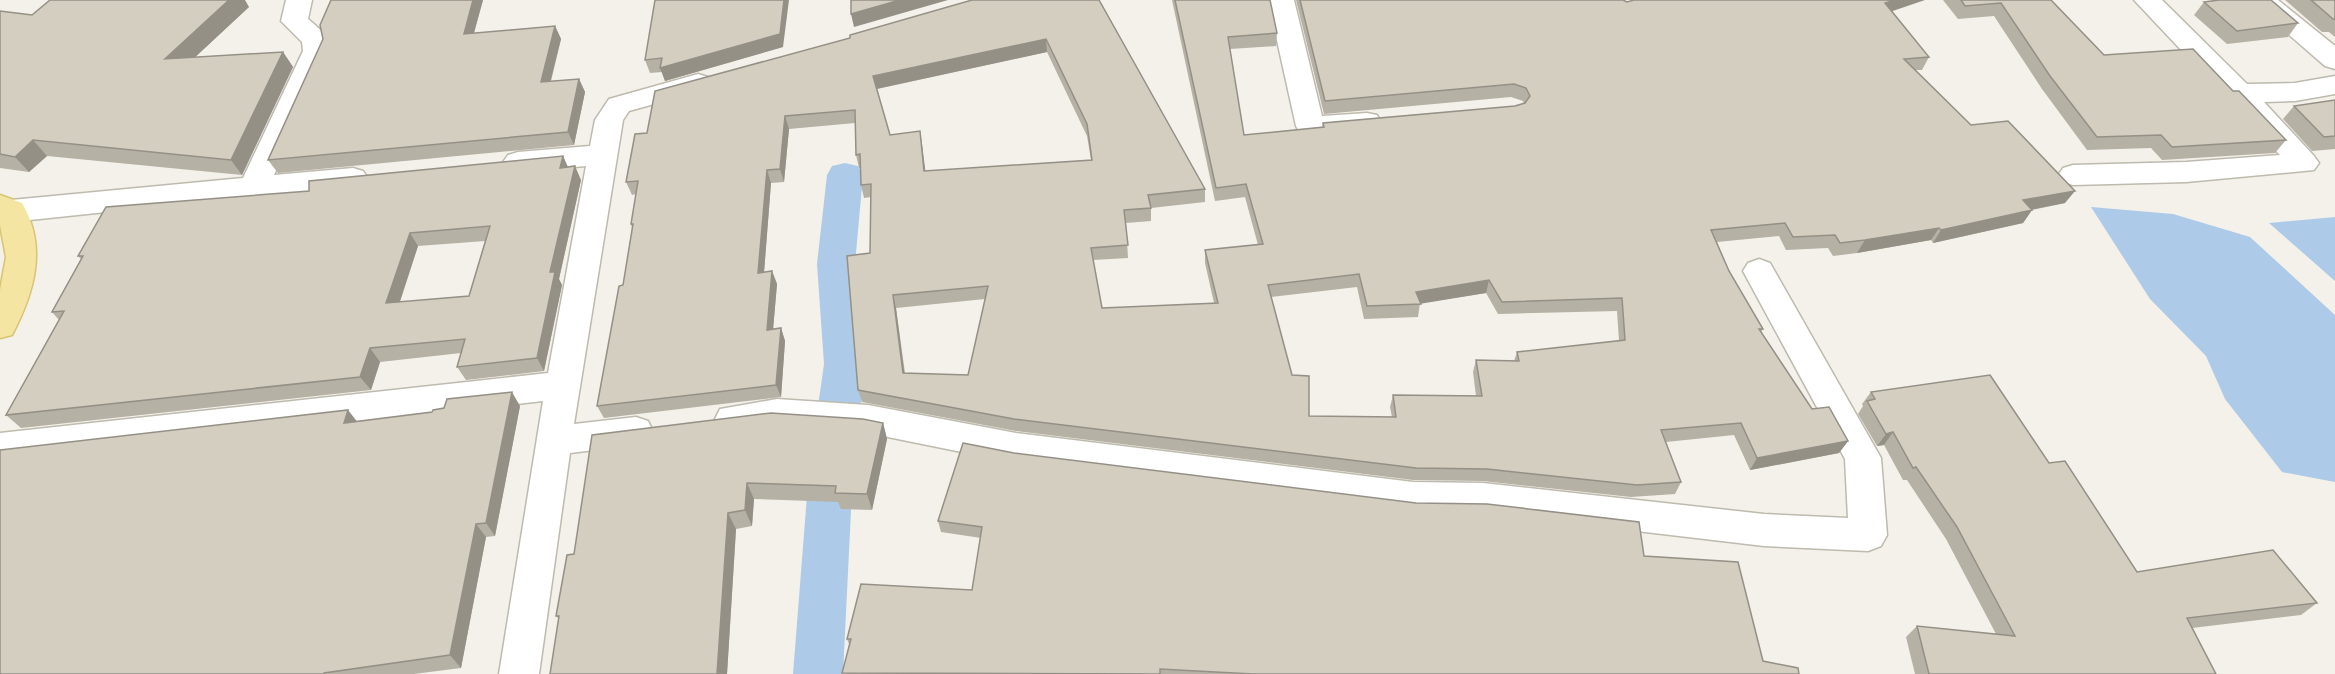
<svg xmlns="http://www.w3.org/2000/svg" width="2335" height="674" viewBox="0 0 2335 674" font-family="Poppins,sans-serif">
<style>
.water{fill:#adcbe9}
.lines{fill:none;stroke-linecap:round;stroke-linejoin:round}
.canal{fill:#adcbe9;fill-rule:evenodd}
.minor-casing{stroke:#bebaad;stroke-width:3}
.major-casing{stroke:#d8c473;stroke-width:3}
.minor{fill:#fff;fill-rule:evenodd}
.major{fill:#f4e5a2;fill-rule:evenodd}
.wall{fill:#b6b1a5;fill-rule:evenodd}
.shaded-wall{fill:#949086}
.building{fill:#d4cec0;stroke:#949086;stroke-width:1.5;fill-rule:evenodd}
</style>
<rect width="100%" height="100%" fill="#f3f1ea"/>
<path class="water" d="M2091,207L2173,214L2250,237L2335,315V482L2282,472L2225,399L2206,356L2150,299Z
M2335,217V281L2269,223Z"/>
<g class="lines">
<path class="canal" d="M845,163L858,166L863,175L855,264L866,364L853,470L843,674H793L809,470L824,364L817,264L827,175L832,166Z"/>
<g class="minor-casing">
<path id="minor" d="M286,0H312L308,19C320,29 328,35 329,51L274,175L353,168L363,171L368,178L363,185L11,222L0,219V203L11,200L243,178L303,51L302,42L281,21Z
M1268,0H1294L1322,116L1367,113L1377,115L1381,122L1377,129L1310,135L1300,133L1296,126Z
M2134,0H2162L2247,84L2295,83L2335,76V94L2295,101L2264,102L2314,156L2319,163L2314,170L2186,182L2073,185L2063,182L2058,175L2063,168L2073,165L2186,162L2280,155Z
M2249,0H2278L2335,46V69L2325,66Z
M698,74L708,77L712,83L708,89L629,111L623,120L574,424L636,417L648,421L653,431L648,441L636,445L570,453L539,674H499L543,401L0,463V433L548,373L586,166L518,172L508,169L503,162L508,155L518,152L590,146L595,120L609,99Z
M1759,259L1770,263L1881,458L1887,535L1881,546L1868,551L1764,546L1483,513L1413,512L1016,463L868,433L777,427L732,433L720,429L715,419L720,409L777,399L868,405L1016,433L1413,482L1483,483L1764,514L1848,518L1845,459L1743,271L1748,263Z"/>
</g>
<g class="major-casing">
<path id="major" d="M0,195L22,203C48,248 34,293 12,335L0,338V290L6,257L0,225Z"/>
</g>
<use href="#minor" class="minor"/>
<use href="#major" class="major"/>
</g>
<path class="wall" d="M483,0L474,33L555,26L561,39L551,81L579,79L585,92L574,145L278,173L268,160L323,39Z
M1099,0L1205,189V202L1151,208V221L1126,223L1128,258L1093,260L1102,308L1214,303L1205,263V250L1258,245L1245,197L1215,201L1172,0H1270L1277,33L1276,46L1230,49L1244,135L1322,127L1323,123L1515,106L1524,104L1523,101L1511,97L1324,114L1296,0H1623L1627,2L1892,11L1929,57L1922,70H1915L1971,125L2065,203L2032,210L2023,223L1933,243L1931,240L1857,253L1833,256L1828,248L1786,250L1779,236L1717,242L1729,271L1763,329L1761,332L1812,409L1848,441L1839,453L1750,470L1734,435L1666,442L1681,482L1675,494L1631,497L1483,481L1413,480L1016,431L862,402L858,390L870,253L871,197L864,198L861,185L860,168H859L856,155L855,123L789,129L784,182L771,183L764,272L772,271L777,284L773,329L781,328L785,341L781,397L604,418L597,406L623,285L632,228L631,224L636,194L632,195L626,182L647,133ZM1047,52L1087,136L1091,160L925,171L920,131L890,135L877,89ZM1357,287L1364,319L1418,317L1420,303L1486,293L1498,314L1617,311L1619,341L1517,352L1514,361L1476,360L1473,372L1476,396L1393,395L1390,407L1392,417L1309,416L1292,375L1271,297ZM985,299L968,375L905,373L896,308Z
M1943,0H2051L2104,55L2233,91L2286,140L2275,153L2162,160L2151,148L2087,150L2042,89L1994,16L1958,19Z
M2285,0H2335V37L2329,32H2322Z
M2204,2L2298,23L2288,37L2227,44L2194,15Z
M249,7L195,57L283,52L293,67L242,175L47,156L29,172L0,168V11L32,15Z
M783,47L665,81L662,72L650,73L645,60Z
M2335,100V149L2312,151L2283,119L2294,106Z
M563,156L568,167L581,180L559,279L562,285L544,371L466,380L457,367L461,353L380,362L371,390L21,428L6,415L59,320L52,312L81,259L78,256L309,191ZM485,241L469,296L400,302L418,246Z
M1871,392L2049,463L2137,572L2317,603L2301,615L2192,628L2216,674H1915L1906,637L1917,626L1996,634L1946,539L1907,480H1903L1884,445L1877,446L1858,414L1863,406L1862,404Z
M520,406L495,536L486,537L461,668L414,674H0L357,422Z
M883,423L887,439L872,510L841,509L838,502L754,499L752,526L736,529L727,674H550L559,619L556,616L574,554Z
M1014,453L1644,556L1763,661L1799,674H843L849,644L847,639L972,590L981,538L941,532L938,521Z"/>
<path class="shaded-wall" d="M229,0H245L249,7L176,75L165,59Z
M473,0H483L470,47L464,34Z
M784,0H789L783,47L665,81L660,68Z
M900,0H948L854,27L851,14Z
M1894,0H1925L1878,16L1885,3Z
M555,26L561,39L547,95L541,82Z
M1046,39L1047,52L876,89L873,76Z
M283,52L293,67L242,175L231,160Z
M579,79L585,92L574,145L568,132Z
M785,116L789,129L784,182L780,169Z
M920,131L922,144L927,184L924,171Z
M33,140L47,156L29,172L15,157Z
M563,156L569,170L560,168Z
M575,166L581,180L559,279L562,285L544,371L537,358L550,272Z
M767,170L771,183L763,286L758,273Z
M2075,191L2065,203L2014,213L2023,200Z
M2032,210L2023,223L1933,243L1941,230Z
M1939,228L1931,240L1857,253L1865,240Z
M410,233L418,246L395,316L386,303Z
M772,271L777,284L772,342L767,330Z
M1489,280L1486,293L1413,305L1416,292Z
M893,295L896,308L906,386L903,373Z
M781,328L785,341L781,397L776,385Z
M370,348L380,362L371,390L360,377Z
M512,392L520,406L495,536L486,523Z
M348,410L359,424L344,423Z
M883,423L887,439L872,510L867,494Z
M1893,432L1884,445L1877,446L1886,434Z
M1848,441L1839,453L1750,470L1757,458Z
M747,483L754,499L752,526L745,510Z
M728,513L736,529L727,674H717Z
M476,524L486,537L461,668L450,655Z"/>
<path class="building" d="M50,0H229L165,59L283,52L231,160L33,140L15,157L0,154V11L32,15Z
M331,0H473L464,34L555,26L541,82L579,79L568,132L268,160L323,39L320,25Z
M655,0H784L780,34L660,68L662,58L645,60Z
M851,0H900L851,14Z
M972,0H1099L1205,189L1148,195L1151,208L1124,210L1128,245L1091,248L1102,308L1218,303L1205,250L1263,244L1246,184L1216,188L1175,0H1270L1277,33L1228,37L1244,135L1324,127L1323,123L1515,106L1525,103L1530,96L1526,88L1514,84L1325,101L1300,0H1623L1627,2L1634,0H1894L1885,3L1929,57L1904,59L1971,125L2008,121L2075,191L2023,200L2032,210L1941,230L1939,228L1865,240L1840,243L1835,235L1793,237L1785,223L1711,230L1729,271L1763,329H1759L1812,409L1829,407L1848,441L1757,458L1741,423L1661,430L1681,482L1637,485L1487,469L1416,468L1014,419L858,390L847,256L870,253L871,184L861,185L860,154L856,155L855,110L785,116L780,169L767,170L758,273L772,271L767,330L781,328L776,385L597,406L619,286L623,285L633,224H631L638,181L626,182L635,134L647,133L655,91L850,38V35ZM1046,39L1087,124L1092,160L924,171L920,131L890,135L873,76ZM1359,274L1367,306L1421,304L1416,292L1489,280L1502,302L1622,298L1625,340L1517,352L1519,361L1476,360L1482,396L1393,395L1396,417L1309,416V376L1292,375L1268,285ZM988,286L968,375L903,373L893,295Z
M1961,0H2051L2104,55L2193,49L2233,91H2239L2286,140L2172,147L2161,135L2097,137L2050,76L2001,3L1965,6Z
M2219,0H2271L2298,23L2237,31L2204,2Z
M2311,0H2335V19H2333Z
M2335,100V136L2324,137L2294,106Z
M563,156L560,168L575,166L550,272H555L537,358L457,367L465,339L370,348L360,377L6,415L64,311L52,312L83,256H78L106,207L309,191V181ZM490,226L469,296L386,303L410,233Z
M1990,375L2049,463L2065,461L2137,572L2273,550L2317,603L2187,618L2216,674H1929L1917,626L2015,636L1957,527L1916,467L1913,468L1893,432L1886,434L1867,401L1875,399L1871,392Z
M512,392L486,523L476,524L450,655L324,673V674H0V450L348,410L344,423L432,412L433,410L444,408L447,399Z
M771,413L863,419L883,423L867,494L835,493L836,486L747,483L745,510L728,513L717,674H550L559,616H556L567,555L574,554L592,435Z
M963,443L1014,453L1416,503L1487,504L1639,522L1644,556L1738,562L1763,661L1798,668L1799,674H1253L1160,669V674L842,673L851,639H847L861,584L972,590L982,527L938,521Z"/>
</svg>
